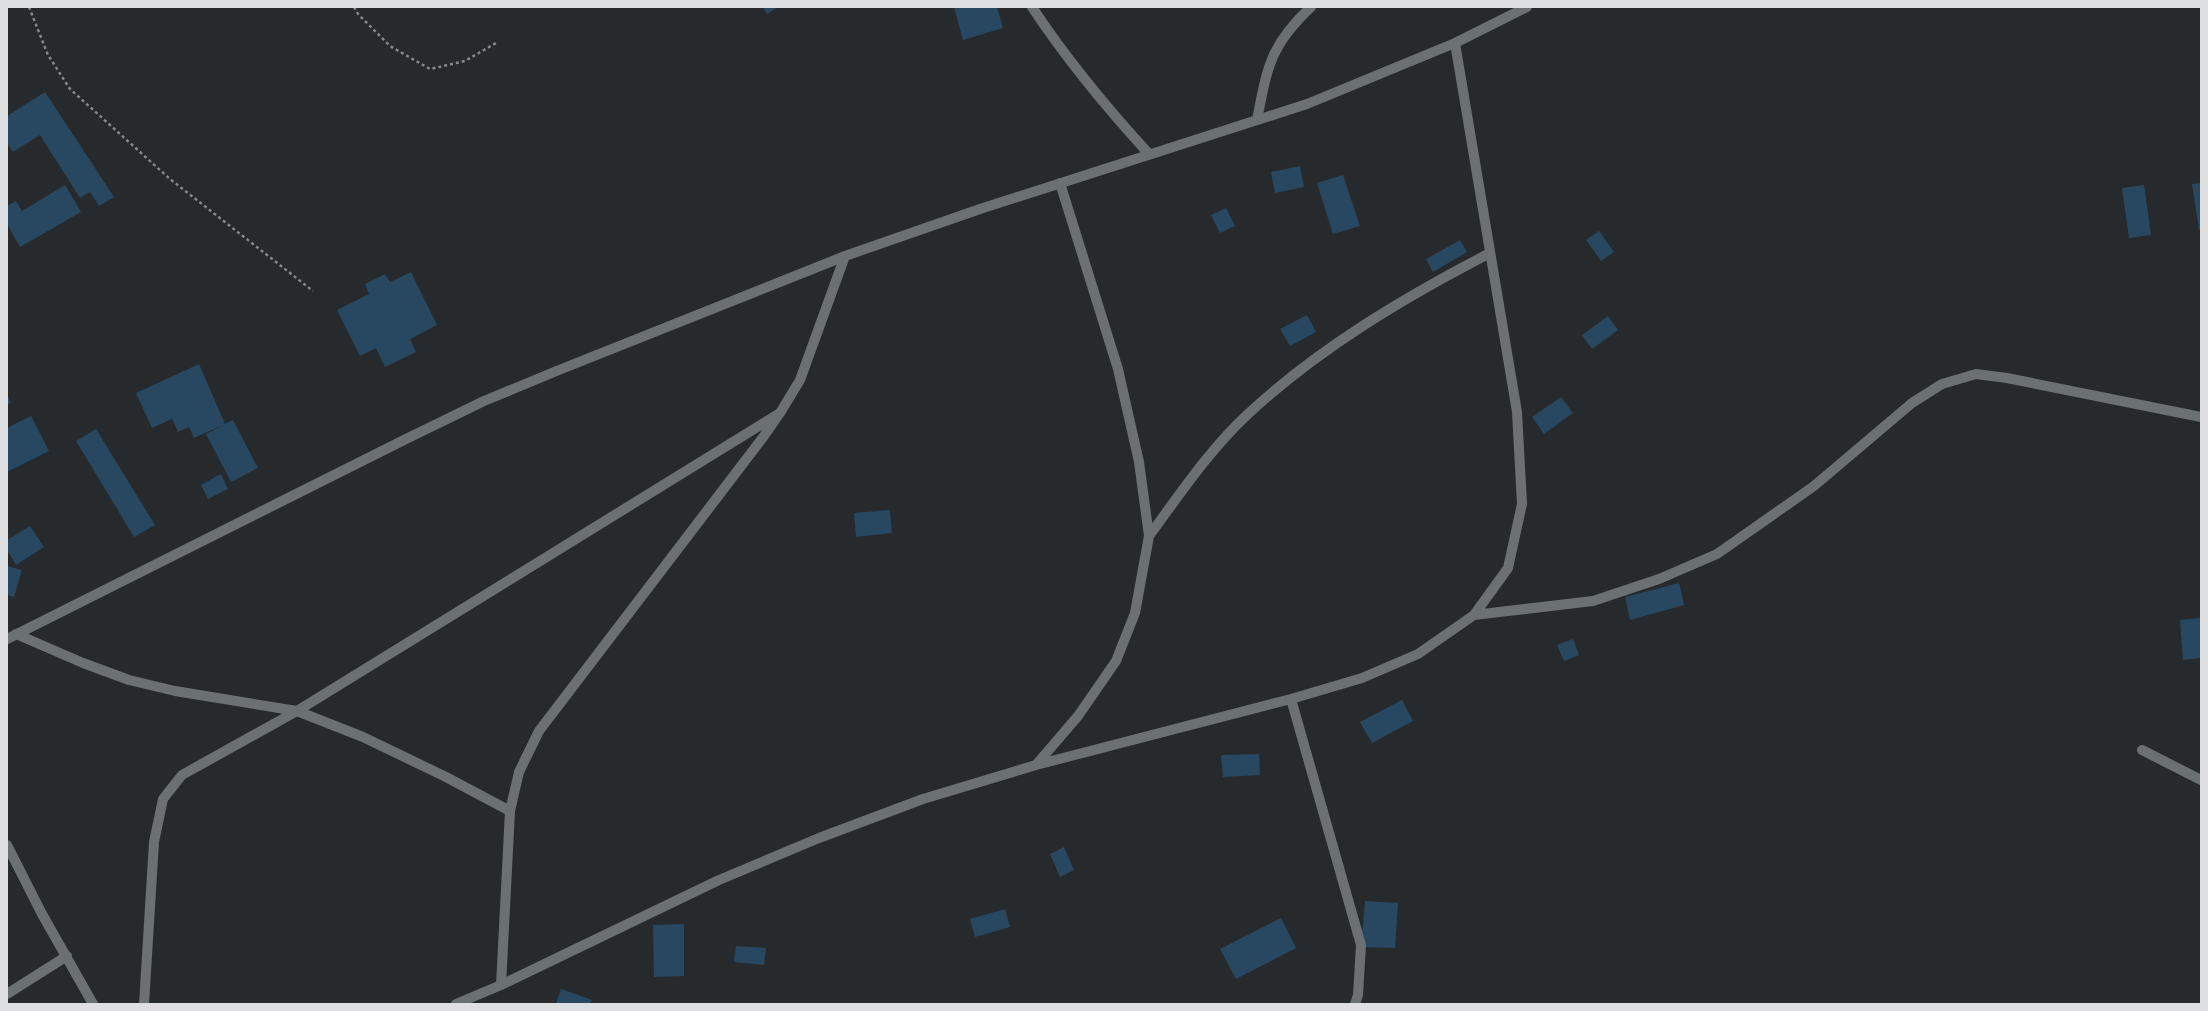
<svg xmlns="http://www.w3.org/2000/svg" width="2208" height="1011" viewBox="0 0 2208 1011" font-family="'Archivo Narrow',sans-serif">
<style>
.building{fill:#274860}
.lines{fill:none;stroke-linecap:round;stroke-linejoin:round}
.path{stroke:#86888b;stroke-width:2.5;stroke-dasharray:3 3;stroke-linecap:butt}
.street{stroke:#6b7073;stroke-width:10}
</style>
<rect width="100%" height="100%" fill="#272a2d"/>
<path class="building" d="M763,7H778L767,14Z
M954,7H997L1003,28L963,40Z
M45,92L114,197L99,206L90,192L80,198L40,135L13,152L7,143V116Z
M1300,166L1304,187L1275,193L1271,172Z
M1343,175L1360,226L1333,234L1317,183Z
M2201,183V230H2199L2192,184Z
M65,185L81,212L20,247L7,224V206L16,201L22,211Z
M2144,185L2151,235L2129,238L2122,188Z
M1226,208L1235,226L1220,233L1211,215Z
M1599,231L1614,252L1601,261L1586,240Z
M1460,240L1467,252L1433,272L1426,259Z
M411,272L437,325L410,339L416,352L385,367L376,348L360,356L337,310L369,294L365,284L385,274L390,282Z
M1307,315L1316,332L1290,346L1280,329Z
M1608,316L1618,330L1592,349L1582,335Z
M199,364L225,424L233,420L258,468L231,482L206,434L223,425L194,438L189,427L178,432L172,419L152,428L136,393Z
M7,395L11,403L7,404Z
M1561,397L1573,413L1544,434L1532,417Z
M31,416L49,451L7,472V428Z
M96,429L155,525L134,537L76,441Z
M221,474L228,489L208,499L201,485Z
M890,510L892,533L856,537L854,513Z
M30,526L44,547L16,565L7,550V540Z
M7,566L22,570L14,597L7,595Z
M1679,583L1684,605L1630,620L1625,597Z
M2201,618V658L2183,660L2180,620Z
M1573,639L1579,655L1564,661L1557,645Z
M1402,700L1413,721L1372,743L1360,722Z
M1259,754L1260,775L1223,777L1221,755Z
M1064,847L1074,870L1060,877L1050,854Z
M1365,901L1398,903L1395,948L1361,947Z
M1005,909L1010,927L975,937L970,919Z
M1281,918L1296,948L1236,979L1220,949Z
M684,924V976L654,977L653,925Z
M736,946L766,948L764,965L734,962Z
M561,989L592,1000L590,1004H556Z"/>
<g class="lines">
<path class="path" d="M29,7L48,55L70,89L170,179L313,291
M354,7L358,14L390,46L430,69L465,61L496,43"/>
<path class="street" d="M1032,7C1067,60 1106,107 1149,154
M1257,120C1267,68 1270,45 1311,7
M1149,536C1180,494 1210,449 1248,414C1319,348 1405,297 1490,253
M1474,615L1593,601L1659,579L1717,554L1814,486L1912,403L1942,384L1976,374L2007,378L2201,417
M16,634L83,663L129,680L175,691L297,711L363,737L446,777L510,811
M7,639L406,439L484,401L559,370L845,256L980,209L1307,104L1455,43L1527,7
M1291,699L1361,945L1358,995L1355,1004
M2142,750L2201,780
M1036,765L1078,716L1116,661L1135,613L1149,536L1139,462L1118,369L1060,183
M7,845L42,914L93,1004
M501,985L510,811L519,772L539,731L764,436L780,413L800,380L845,256
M7,994L67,956
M144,1004L154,842L163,799L182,775L297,711L780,413
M456,1004L501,985L719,880L819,838L923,799L1036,765L1291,699L1362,678L1418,654L1474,615L1508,568L1522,504L1517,412L1455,43"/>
</g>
<rect width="2208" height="1011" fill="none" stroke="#dddfe1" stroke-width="16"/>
</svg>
